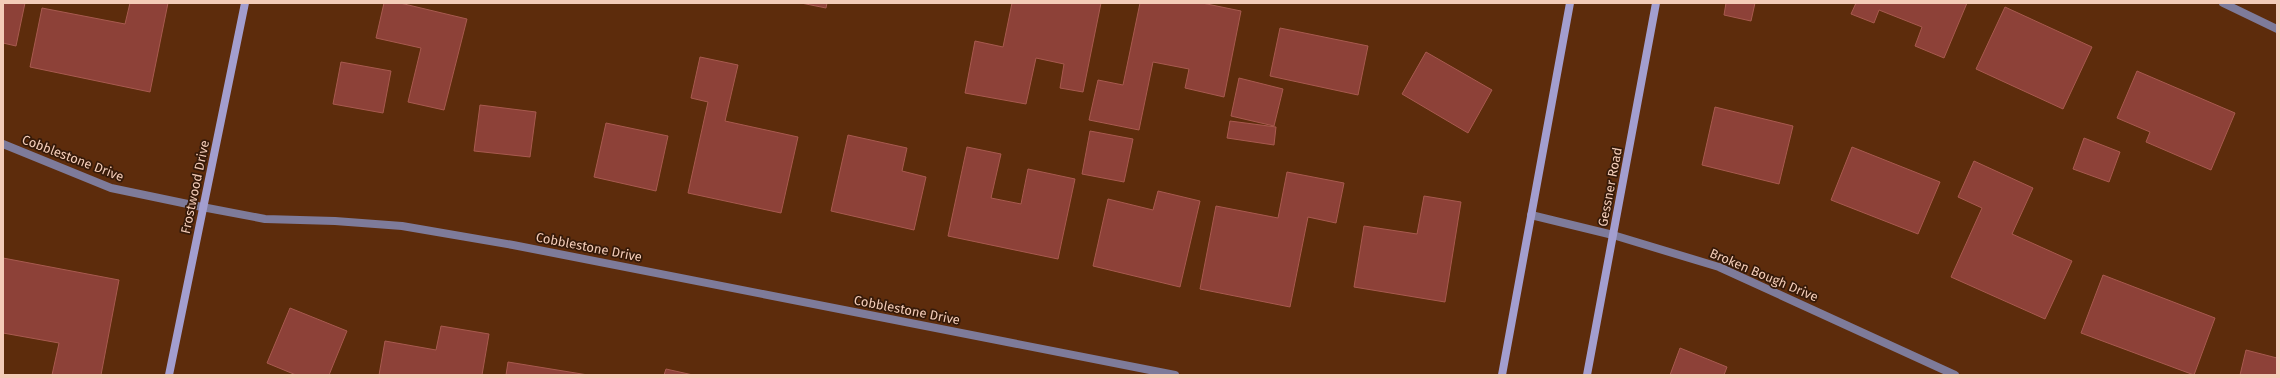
<svg xmlns="http://www.w3.org/2000/svg" width="2280" height="378" viewBox="0 0 2280 378" font-family="'Fira Sans',sans-serif">
<style>
.building{fill:#8d4138;stroke:#a85a4f}
.lines{fill:none;stroke-linecap:round;stroke-linejoin:round}
.street{stroke:#7e7b9a;stroke-width:8}
.secondary{stroke:#a39ecf;stroke-width:8}
.labels{text-anchor:middle;dominant-baseline:central;stroke-width:3.5;stroke-linejoin:round;paint-order:stroke}
.street-label{font-size:13px;fill:#f3ccb8;stroke:#361a09}
</style>
<rect width="100%" height="100%" fill="#5d2c0c"/>
<path class="building" d="M3,3H25L16,46L3,43Z
M130,3H168L150,92L30,67L42,8L125,24Z
M384,3H400L467,19L444,110L408,102L421,48L376,38Z
M801,3H827L826,8Z
M1012,3H1101L1083,92L1060,88L1064,64L1036,58L1026,104L965,93L975,41L1003,47Z
M1140,3H1202L1241,11L1224,97L1185,88L1189,69L1153,62L1139,130L1089,120L1098,80L1123,85Z
M1726,3H1755L1751,21L1724,15Z
M1856,3H1967L1944,58L1915,46L1922,27L1879,10L1874,23L1851,14Z
M2005,7L2092,47L2063,109L1976,69Z
M1280,28L1368,46L1358,95L1270,76Z
M1426,52L1492,90L1468,133L1402,94Z
M700,57L738,65L725,121L798,137L781,213L688,193L708,102L691,98Z
M341,62L391,71L383,113L333,104Z
M2137,71L2235,113L2211,170L2146,142L2150,132L2117,118Z
M1239,78L1283,89L1274,126L1231,116Z
M480,105L536,112L530,157L474,151Z
M1715,107L1793,126L1779,184L1702,165Z
M1230,121L1276,127L1274,145L1227,138Z
M606,123L668,136L656,191L594,177Z
M1090,131L1133,139L1124,182L1082,174Z
M848,135L907,148L902,171L926,177L914,230L831,211Z
M2084,138L2120,152L2109,182L2073,169Z
M967,147L1001,154L991,198L1021,204L1028,169L1075,179L1058,259L948,236Z
M1852,147L1940,182L1918,234L1831,200Z
M1974,161L2033,188L2012,234L2072,261L2045,319L1951,277L1982,208L1958,197Z
M1287,172L1344,183L1336,223L1308,217L1290,307L1200,289L1216,206L1278,218Z
M1158,191L1200,201L1180,287L1093,266L1108,199L1153,210Z
M1424,196L1461,202L1445,302L1354,287L1364,226L1417,234Z
M3,258L119,280L101,375H52L59,343L3,333Z
M2103,275L2215,318L2194,375L2081,333Z
M290,308L347,331L329,375H296L267,363Z
M441,326L489,334L482,375H379L385,341L436,350Z
M1680,348L1727,367L1724,375H1670Z
M2246,350L2277,358V375H2240Z
M508,362L588,375H506Z
M666,369L693,375H664Z"/>
<g class="lines">
<path class="street" d="M2223,3L2277,29
M3,144L111,188L202,207L265,219L335,221L402,226L513,245L1175,375
M1531,215L1613,235L1719,267L1955,375"/>
<path class="secondary" d="M169,375L245,3
M1502,375L1570,3
M1587,375L1656,3"/>
</g>
<g class="labels">
<g class="street-label">
<text transform="translate(73 158) rotate(21)">Cobblestone Drive</text>
<text transform="translate(195 187) rotate(-78)">Frostwood Drive</text>
<text transform="translate(1610 187) rotate(-79)">Gessner Road</text>
<text transform="translate(589 247) rotate(11)">Cobblestone Drive</text>
<text transform="translate(1764 275) rotate(23)">Broken Bough Drive</text>
<text transform="translate(907 310) rotate(11)">Cobblestone Drive</text>
</g>
</g>
<rect width="2280" height="378" fill="none" stroke="#f3ccb8" stroke-width="8"/>
</svg>
